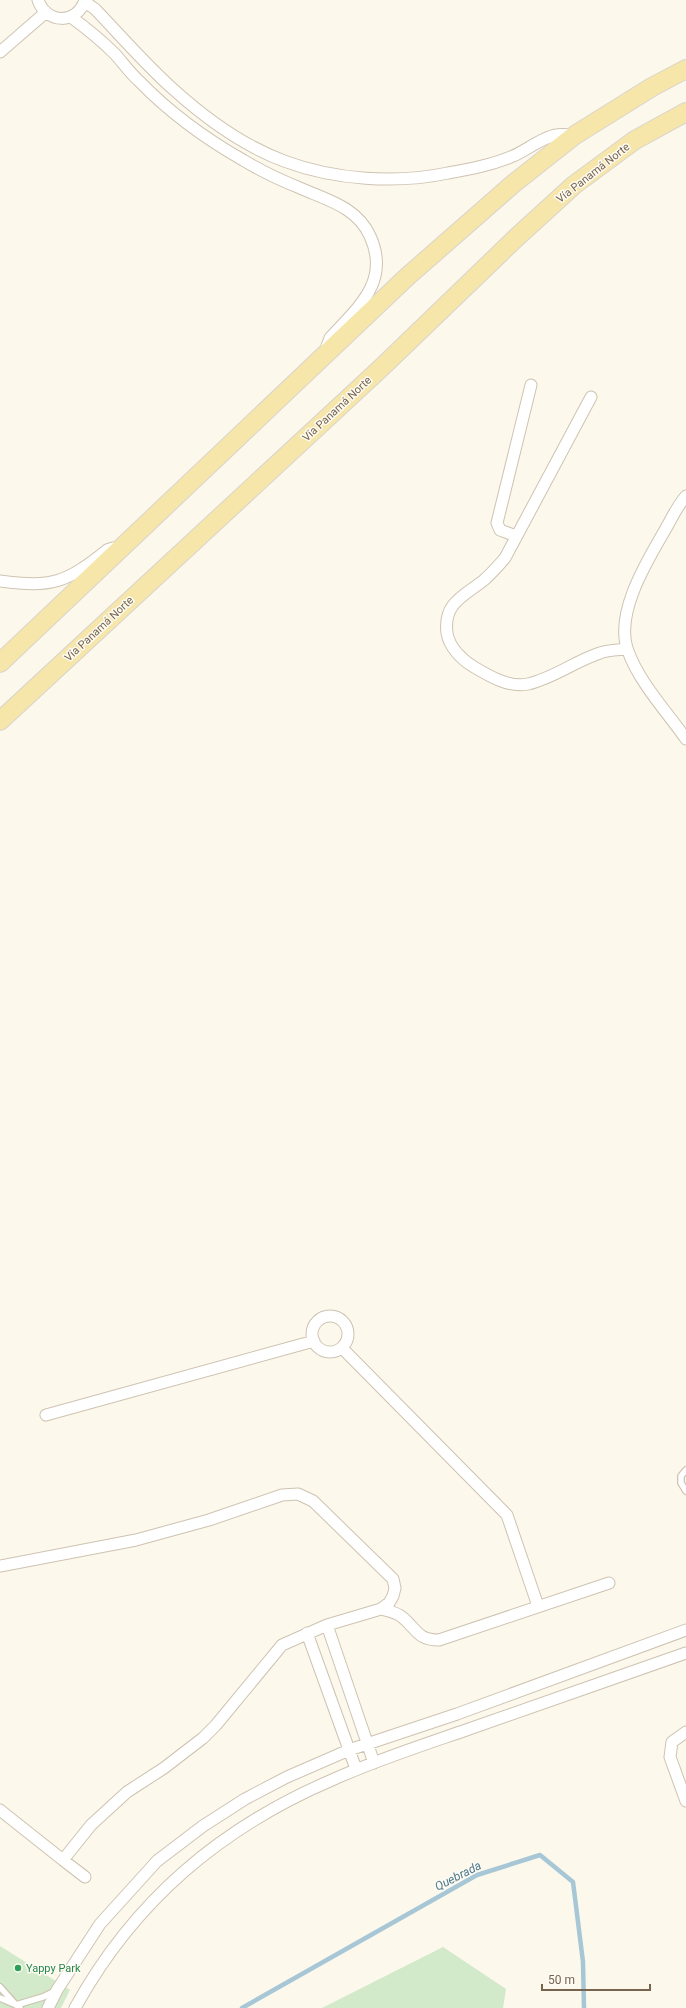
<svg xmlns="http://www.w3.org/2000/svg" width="686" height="2008" viewBox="0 0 686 2008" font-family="Roboto,sans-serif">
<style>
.green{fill:#d2e9ca}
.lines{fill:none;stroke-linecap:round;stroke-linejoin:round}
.stream{stroke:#a7c7d6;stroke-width:4.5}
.service-casing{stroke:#cec3b1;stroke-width:8}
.minor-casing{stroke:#cec3b1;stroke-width:13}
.primary-casing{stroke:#d9d4ce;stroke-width:20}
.service{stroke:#fff;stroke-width:5.5}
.minor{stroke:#fff;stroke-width:11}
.primary{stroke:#f6e6a9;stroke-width:18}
.leisure-dot{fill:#2e9e5b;stroke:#fefbf2;stroke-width:1.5}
.labels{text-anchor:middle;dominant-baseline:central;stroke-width:3;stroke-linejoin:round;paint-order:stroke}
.street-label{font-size:11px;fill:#76644f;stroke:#fefbf2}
.leisure-label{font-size:11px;fill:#27864d;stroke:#fefbf2;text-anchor:start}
.water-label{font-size:12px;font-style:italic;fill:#4d798f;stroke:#fefbf2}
</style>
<rect width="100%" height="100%" fill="#fcf8ec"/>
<path class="green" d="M0,1946L70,1990L61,2008H0Z
M443,1947L506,1989L503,2008H322Z"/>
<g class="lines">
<path class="stream" d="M242,2008L477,1875L540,1855L573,1882L583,1962L584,2008"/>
<g class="service-casing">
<path id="service" d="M686,1470L681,1476V1483L686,1491
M0,1987L16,2005
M0,1998L14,2004
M20,2008L16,2005L43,1997L55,1991"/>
</g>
<g class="minor-casing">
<path id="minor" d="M38,0C46,24 77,25 85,0
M85,2L95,9C121,36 146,65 173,89C205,118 244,146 284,161C335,180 396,184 448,173C470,169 492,165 513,156C525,151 543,137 556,135C561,134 568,135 574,135
M71,17C86,28 101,40 115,54C123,63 130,73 139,81C169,112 206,139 243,160C261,171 280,180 300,188C327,200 357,207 370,236C391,282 357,308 330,338L327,346
M0,52L45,13
M591,397L505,558C498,566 492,573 484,580C464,596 443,603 447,633C449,647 462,660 474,667C489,676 509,688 528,684C554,678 575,661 600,653C608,650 618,650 627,649
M686,496C677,506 672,518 665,530C647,561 614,614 628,651C639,682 667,712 686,739
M516,536L500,530L497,523L531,385
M0,581C52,588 66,583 107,550L113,548
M312 1334a18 18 0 1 1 36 0a18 18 0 1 1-36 0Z
M342,1348L507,1515L538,1606
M46,1415L314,1341
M0,1566L136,1540L209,1520L282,1495L298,1494L313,1501L393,1579L395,1588L393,1596L389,1603L381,1609L327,1625L282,1645L216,1725L203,1738L164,1768L127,1792L91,1825L63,1860L0,1810
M381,1609C388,1611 396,1612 402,1617C417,1629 417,1640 439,1640L609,1583
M327,1625L374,1763
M307,1633L356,1769
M686,1732L672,1742L670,1757L686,1801
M63,1860L85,1877
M48,2008L57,1990L100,1924L157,1861L203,1826L245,1799L287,1777L349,1750L457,1714L686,1630
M75,2008C134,1901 220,1828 332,1780C376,1760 423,1745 469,1729C541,1704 614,1678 686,1653"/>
</g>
<g class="primary-casing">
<path id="primary" d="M0,663L408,276L513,184L575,135L652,87L686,69
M0,721L381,368L517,237L574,185L635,140L686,112"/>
</g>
<use href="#service" class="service"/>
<use href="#minor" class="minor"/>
<use href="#primary" class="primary"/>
</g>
<circle class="leisure-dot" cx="18" cy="1968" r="4"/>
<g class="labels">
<g class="street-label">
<text transform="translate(593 173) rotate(-38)">Vía Panamá Norte</text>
<text transform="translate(337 409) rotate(-43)">Vía Panamá Norte</text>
<text transform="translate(99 629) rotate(-43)">Vía Panamá Norte</text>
</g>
<g class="leisure-label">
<text x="26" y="1968">Yappy Park</text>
</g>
<g class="water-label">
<text transform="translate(458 1876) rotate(-27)">Quebrada</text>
</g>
</g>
<path d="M542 1984v6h108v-6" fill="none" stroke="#76644f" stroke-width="2"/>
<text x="548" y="1984" font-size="12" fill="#76644f" stroke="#fefbf2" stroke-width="3" paint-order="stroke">50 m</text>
</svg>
